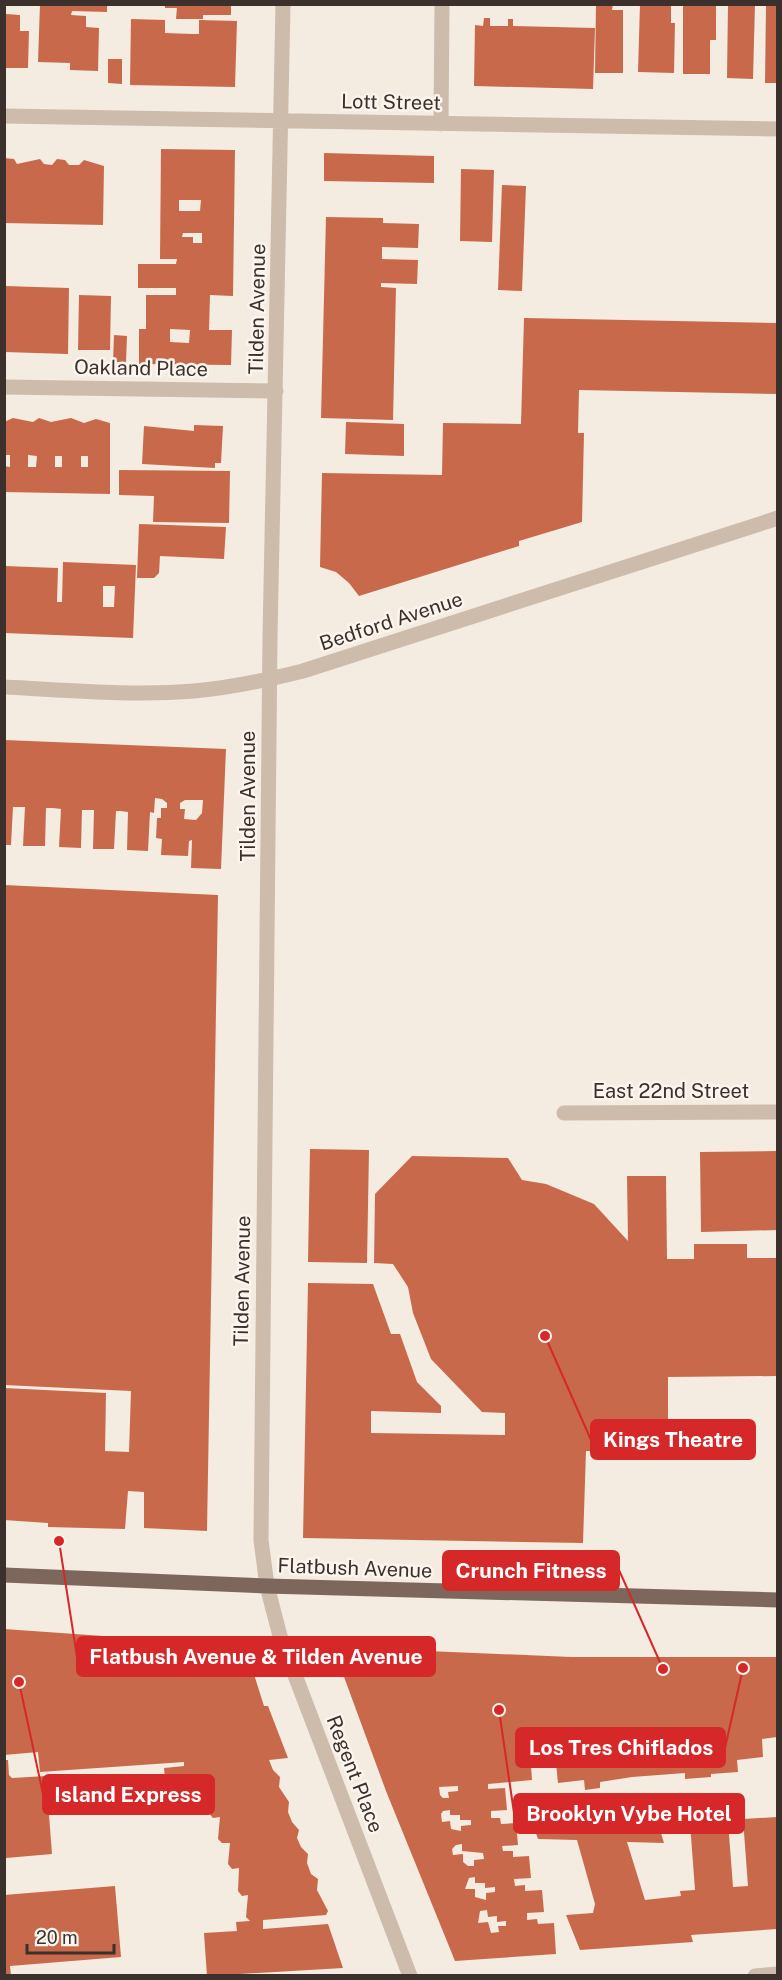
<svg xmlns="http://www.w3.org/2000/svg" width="782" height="1980" viewBox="0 0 782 1980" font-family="'Public Sans',sans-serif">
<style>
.building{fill:#c8694b;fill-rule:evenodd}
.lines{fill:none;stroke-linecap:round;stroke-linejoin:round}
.minor{stroke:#cdbbac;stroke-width:15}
.major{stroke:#7d675c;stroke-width:15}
.labels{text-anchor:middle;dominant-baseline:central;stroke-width:5;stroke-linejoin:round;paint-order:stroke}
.street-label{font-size:20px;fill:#3b302b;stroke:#fbf5ee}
.leader{fill:none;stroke:#d62828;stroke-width:2}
.callout-dot{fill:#d62828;stroke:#fbf5ee;stroke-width:2}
.callout{fill:#d62828;stroke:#d62828;stroke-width:2}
.callout-label{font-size:21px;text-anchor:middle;font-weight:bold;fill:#fff}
</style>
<rect width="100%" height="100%" fill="#f4ebe1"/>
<path class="building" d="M40,4H107V12L72,11L71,15L86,16V27L99,28L98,71L70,70V63L38,62Z
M165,4H231V15H203V19H176L177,8H165Z
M596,4H613L612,10H623V73H595Z
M640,4H671V23H675L674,73L638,72Z
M728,4H755L753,79L727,78Z
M766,5H777V83H765Z
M683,6H716V40H710V74H683Z
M6,14L20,15V31H29L28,68H5Z
M484,18H490V26H508V19H513V26L595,28L593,89L474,86L475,25L483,26Z
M131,19L165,20V33L193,34H199V20L237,21L235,87L130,85Z
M108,59H122V84L108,83Z
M161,149L235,150L233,296L210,295L209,330H232L231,365L139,364V329H146V295H176V288H138V264H176L177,259H160ZM179,200H201L200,211H179ZM183,233H202V243H193V237H182ZM170,329L190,330L189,343L170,342Z
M324,153L434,156V183L324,181Z
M4,158L14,159L17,164L40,159L44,164L52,165L57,159L65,160L69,165H79L84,160L104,166L103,225L4,223Z
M461,169L494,170L492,242L460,241Z
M502,185L526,186L522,291L498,290Z
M326,217L383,218V223L419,224L418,248L382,247V259L418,260L417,284L381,283V287L396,288L393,420L321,418Z
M4,286L69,288L68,354L4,352Z
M79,295L111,296L110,350H78Z
M524,318L777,323V394L579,390L578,433H584L582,522L519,541V546L359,596L349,583L336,572L320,567L322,473L442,475L443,423L521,424Z
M114,335L127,336L126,362H113Z
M13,418L33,422L39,418L51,422L71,418L84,423L96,419L110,423V494L4,492V466L10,467V455H4V422ZM28,455L37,456L36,467H28ZM55,456H62V467H55ZM81,456H88V467H81Z
M346,422L404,424V456L345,454Z
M194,425L223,426L221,463H215V468L142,464L144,426L194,431Z
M119,470L230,471L229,523L153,522L154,496L119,495Z
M139,524L226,527L224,559L160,556L159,573L154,578H137Z
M63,562L136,565L133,638L4,633V566L58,568L57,602H62ZM103,586H115L114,607H103Z
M4,740L226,749L221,869L191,868L192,840L189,841L188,856L161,855L162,839L156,838L157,818H161V808H167V803L162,799L155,798L154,813L150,812L148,851L127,850L128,812L120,811H116L114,849H93L94,810H82L81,848L59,847L61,809L53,808H46L45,846H23L25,807H13L11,845H4ZM185,800H203L202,813L196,820L184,819L185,809H180V803Z
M4,885L218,895L207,1531L144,1528V1492L128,1491L125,1529L48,1527V1523L4,1520V1388L106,1393L105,1451L129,1452L131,1391L4,1385Z
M310,1149L369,1150L367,1263L308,1262Z
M777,1151V1230L701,1232L700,1152Z
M412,1156L508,1158L522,1180L546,1184L594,1204L628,1241L627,1176H666L667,1259H694V1244H747V1258H777V1376L668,1377V1452L586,1451L583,1543L303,1538L308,1283L373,1284L391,1334H400L417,1382L441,1406V1413L371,1411V1433L505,1435V1413L482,1412L431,1359L413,1313L408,1287L393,1264L374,1263L375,1194Z
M4,1629L245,1646L264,1706H268L288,1758L269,1760L273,1770L280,1777L279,1787L289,1802L288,1812L292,1822L299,1830L297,1838L301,1847L308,1854L307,1863L311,1874L318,1879L317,1890L328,1911L326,1915L263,1920V1929L328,1924L343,1968L207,1976L204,1933L237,1931L236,1922L250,1921L246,1917L248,1895L242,1896L238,1891L239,1868L232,1869L228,1864L230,1843H222L218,1839L220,1817L213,1818L208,1812L207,1804L211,1801V1792H204L199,1786L166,1788L164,1768L184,1766V1762L40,1772L38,1752L4,1755Z
M333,1647L571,1657H777V1737L762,1739L763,1757L737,1760L738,1772L711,1774V1777L685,1779V1773L632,1777L600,1782V1788L585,1790L584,1780L558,1783L556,1763L531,1766L532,1780L488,1784V1789L505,1788L507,1810L491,1811V1818H500L501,1824L516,1823L518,1845L502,1846L503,1851H513V1857L529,1856L531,1878L514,1879L515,1886L525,1885V1891L542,1890L544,1912L527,1913V1920L537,1919L538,1924L554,1923L556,1954L455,1961L386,1791ZM458,1786V1791L448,1792L449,1798H443L440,1795L439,1787ZM450,1810V1815H460V1820H471V1825L461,1826V1831L451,1829L450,1821L442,1822L441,1814L443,1811ZM462,1844V1851L483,1853L484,1859L474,1860V1866H468L463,1862V1854L453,1855L452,1849L456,1845ZM475,1877V1883H485V1888L495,1887V1892L486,1893V1900L475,1897V1889H465L469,1878ZM487,1910L488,1917L497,1916V1922L506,1921V1926H498L499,1932L491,1933L488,1922L478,1923L480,1911Z
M4,1760H8L9,1775L12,1778L46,1776L52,1854L6,1858Z
M525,1803L653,1807L664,1843L627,1842L645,1900L681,1896L680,1891L695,1890L690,1823L728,1821L733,1887L748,1886L743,1819L777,1817V1929L691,1935L693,1942L580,1950L566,1915L593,1913L595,1904L577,1840L538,1839Z
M115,1886L121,1957L10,1966L11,1976H4V1895Z"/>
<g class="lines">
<path class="minor" d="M283,4L270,636L261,1540L267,1586L280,1636L410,1976
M4,116L778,129
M441,124L442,4
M4,387L276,391
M4,687C67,690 131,696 194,691C231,688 267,680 303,671L778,518
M564,1113L778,1112
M755,1976L778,1974"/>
<path class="major" d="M4,1575L267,1586L778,1600"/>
</g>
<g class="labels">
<g class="street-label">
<text transform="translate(391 102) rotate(1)">Lott Street</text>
<text transform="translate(257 309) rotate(-89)">Tilden Avenue</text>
<text transform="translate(141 368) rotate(1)">Oakland Place</text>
<text transform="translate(391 621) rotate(-18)">Bedford Avenue</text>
<text transform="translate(248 796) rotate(-90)">Tilden Avenue</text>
<text x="671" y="1091">East 22nd Street</text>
<text transform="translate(242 1281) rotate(-89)">Tilden Avenue</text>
<text transform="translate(355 1568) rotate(2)">Flatbush Avenue</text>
<text transform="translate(355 1774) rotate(69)">Regent Place</text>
</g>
</g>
<path class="leader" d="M545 1336L591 1440M663 1669L619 1570M59 1541L77 1657M743 1668L725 1748M19 1682L43 1794M499 1710L514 1813"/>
<g class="callout-dot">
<circle cx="545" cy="1336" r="6"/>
<circle cx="663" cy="1669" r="6"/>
<circle cx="59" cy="1541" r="6"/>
<circle cx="743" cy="1668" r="6"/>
<circle cx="19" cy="1682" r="6"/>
<circle cx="499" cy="1710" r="6"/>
</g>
<g class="callout">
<rect x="591" y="1420" width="164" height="39" rx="6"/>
<rect x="443" y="1551" width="176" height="39" rx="6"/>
<rect x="77" y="1637" width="358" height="39" rx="6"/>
<rect x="516" y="1728" width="209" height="39" rx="6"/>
<rect x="43" y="1775" width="171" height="39" rx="6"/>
<rect x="514" y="1794" width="230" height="39" rx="6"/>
</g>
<g class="callout-label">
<text x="673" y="1447">Kings Theatre</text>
<text x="531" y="1578">Crunch Fitness</text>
<text x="256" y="1664">Flatbush Avenue &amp; Tilden Avenue</text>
<text x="621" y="1755">Los Tres Chiflados</text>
<text x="128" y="1802">Island Express</text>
<text x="629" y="1821">Brooklyn Vybe Hotel</text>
</g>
<rect width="782" height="1980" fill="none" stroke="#3b302b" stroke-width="12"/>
<path d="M27 1944v9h87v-9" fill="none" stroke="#3b302b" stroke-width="3"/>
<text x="36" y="1944" font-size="18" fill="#3b302b" stroke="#fbf5ee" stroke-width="4.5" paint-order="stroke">20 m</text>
</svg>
